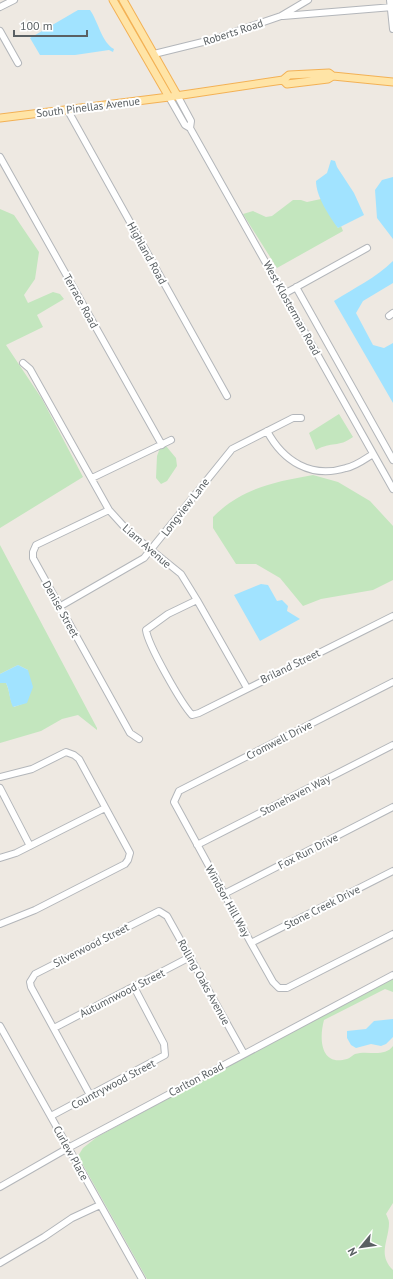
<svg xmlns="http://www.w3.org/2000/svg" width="393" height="1279" viewBox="0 0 393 1279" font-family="'PT Sans',sans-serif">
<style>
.green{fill:#c3e6be}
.water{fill:#a1e3ff}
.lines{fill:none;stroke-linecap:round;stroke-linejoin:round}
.minor-casing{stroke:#b3b6ba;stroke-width:8}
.major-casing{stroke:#f3b155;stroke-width:9}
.minor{stroke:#fff;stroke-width:6}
.major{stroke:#ffe4a6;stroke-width:7}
.labels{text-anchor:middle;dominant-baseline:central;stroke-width:4;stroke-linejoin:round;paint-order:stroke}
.street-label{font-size:11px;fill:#5a6063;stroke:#fff}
</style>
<rect width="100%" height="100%" fill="#eee9e2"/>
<path class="green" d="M321,199L338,228L341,226L343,231L277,268L243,214L253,211L266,217L272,216L293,200H301L307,202Z
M0,209L14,215L39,252L35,279L24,295L28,303L53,292L60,294L64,299L37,315L43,327L6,345L42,399L83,477L0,528Z
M339,414L353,437C338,448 332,441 316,450L309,433Z
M166,446L176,458L177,466L167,481L161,484L156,478L157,456L160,448Z
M313,475L338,482L370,501L393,526V580L373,590L321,599L303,606L280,578L256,564H236L213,528V517C242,488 274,482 313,475Z
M0,545L97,728V730L78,715L62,719L41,731L0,743V683H6C10,691 9,699 14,707L27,702L28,670L18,665L0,674Z
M393,977V992L385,989L324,1020C319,1038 320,1067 347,1059C350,1058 353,1055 355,1054C368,1050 384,1058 393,1046V1203L386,1214C387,1216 389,1220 389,1223C389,1240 377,1255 393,1270V1279H147L78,1156L83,1148L97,1137Z"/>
<path class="water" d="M78,10H90C98,21 102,43 114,49L113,52L109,50L75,55H40L30,38Z
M331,160L335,161L337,167L354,193L364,215L338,228C329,216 316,196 316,181L327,173Z
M393,177V239L377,218L375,190L382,180Z
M393,261V283L363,301L356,313L373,345L384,348L393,343V403L334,301C354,288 376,278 393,261Z
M261,584L268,585L277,601L282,600L288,606L287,611L300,619L260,641L234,595Z
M18,665L28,670L33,687L27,703L13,707C9,699 10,691 6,683H0V674Z
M393,1019V1037L386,1044L381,1046L371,1044L356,1048L351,1045L347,1038V1031L366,1029L374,1021Z"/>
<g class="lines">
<g class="minor-casing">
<path id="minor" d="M390,0L393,29
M0,7L14,0
M283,16L393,7
M0,31L18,63
M154,54L211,40L281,16L308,0
M177,95L191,121L190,128
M169,97L185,125L190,128L393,489
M67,109L227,396
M0,157L162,445
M296,287L393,460
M284,294L367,248
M389,316L393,313
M23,363L30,369L109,510L128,531L181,574L197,600L247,688
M267,431C283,461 311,479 346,468C356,466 365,459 373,454
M92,478L171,440
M109,510L36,545L33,552V558L130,733L139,739
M197,600L168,614L146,630C148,645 181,703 192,715L199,713L393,616
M59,607L144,558L232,449L293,418H301
M393,682L179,791L174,802L251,943L273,982L279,988H287L393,934
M0,777L32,769L66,752L74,755L79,759L130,853L128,860L125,864L35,910L0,924
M0,788L30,846
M197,845L393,745
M0,858L16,853L105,808
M224,894L393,807
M251,943L393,871
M0,1026L142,1279
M54,1028L190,957
M90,1095L31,987L30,982L35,974L159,911L167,916L244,1054
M51,1116L165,1055L164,1044L134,987
M0,1187L68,1148L393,975
M0,1263L44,1237L72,1218L100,1205"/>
</g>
<g class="major-casing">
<path id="major" d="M113,0L169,97
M123,0L177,95
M283,80L287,84L328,79L333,76L393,82
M0,118L169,97L283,80L289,75L329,73L333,76"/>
</g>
<use href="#minor" class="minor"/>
<use href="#major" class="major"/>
</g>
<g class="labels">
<g class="street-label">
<text transform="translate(233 32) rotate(-18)">Roberts Road</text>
<text transform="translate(88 107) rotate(-7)">South Pinellas Avenue</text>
<text transform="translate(147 253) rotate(61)">Highland Road</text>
<text transform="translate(81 301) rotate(61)">Terrace Road</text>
<text transform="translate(292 308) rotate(61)">West Klosterman Road</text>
<text transform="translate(185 507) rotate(-52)">Longview Lane</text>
<text transform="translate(147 546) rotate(41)">Liam Avenue</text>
<text transform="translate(61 609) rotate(61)">Denise Street</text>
<text transform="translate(290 666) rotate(-26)">Briland Street</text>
<text transform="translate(279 740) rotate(-27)">Cromwell Drive</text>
<text transform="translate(295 795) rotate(-27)">Stonehaven Way</text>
<text transform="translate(308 851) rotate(-27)">Fox Run Drive</text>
<text transform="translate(228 901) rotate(61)">Windsor Hill Way</text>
<text transform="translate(322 907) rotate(-27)">Stone Creek Drive</text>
<text transform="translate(91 945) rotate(-27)">Silverwood Street</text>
<text transform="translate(204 982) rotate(61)">Rolling Oaks Avenue</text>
<text transform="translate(122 993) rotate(-27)">Autumnwood Street</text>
<text transform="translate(196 1079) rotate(-28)">Carlton Road</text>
<text transform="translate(113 1084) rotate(-28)">Countrywood Street</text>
<text transform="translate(71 1153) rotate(61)">Curlew Place</text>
</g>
</g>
<g transform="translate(361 1247) rotate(241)" stroke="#ffffff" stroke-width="3" paint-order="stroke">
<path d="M0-3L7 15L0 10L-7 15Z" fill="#5a6063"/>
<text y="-6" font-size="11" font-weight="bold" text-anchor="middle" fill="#5a6063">N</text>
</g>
<path d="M14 30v6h73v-6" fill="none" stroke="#5a6063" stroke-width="2"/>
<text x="20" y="30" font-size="12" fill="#5a6063" stroke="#ffffff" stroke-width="3" paint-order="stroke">100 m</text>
</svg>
